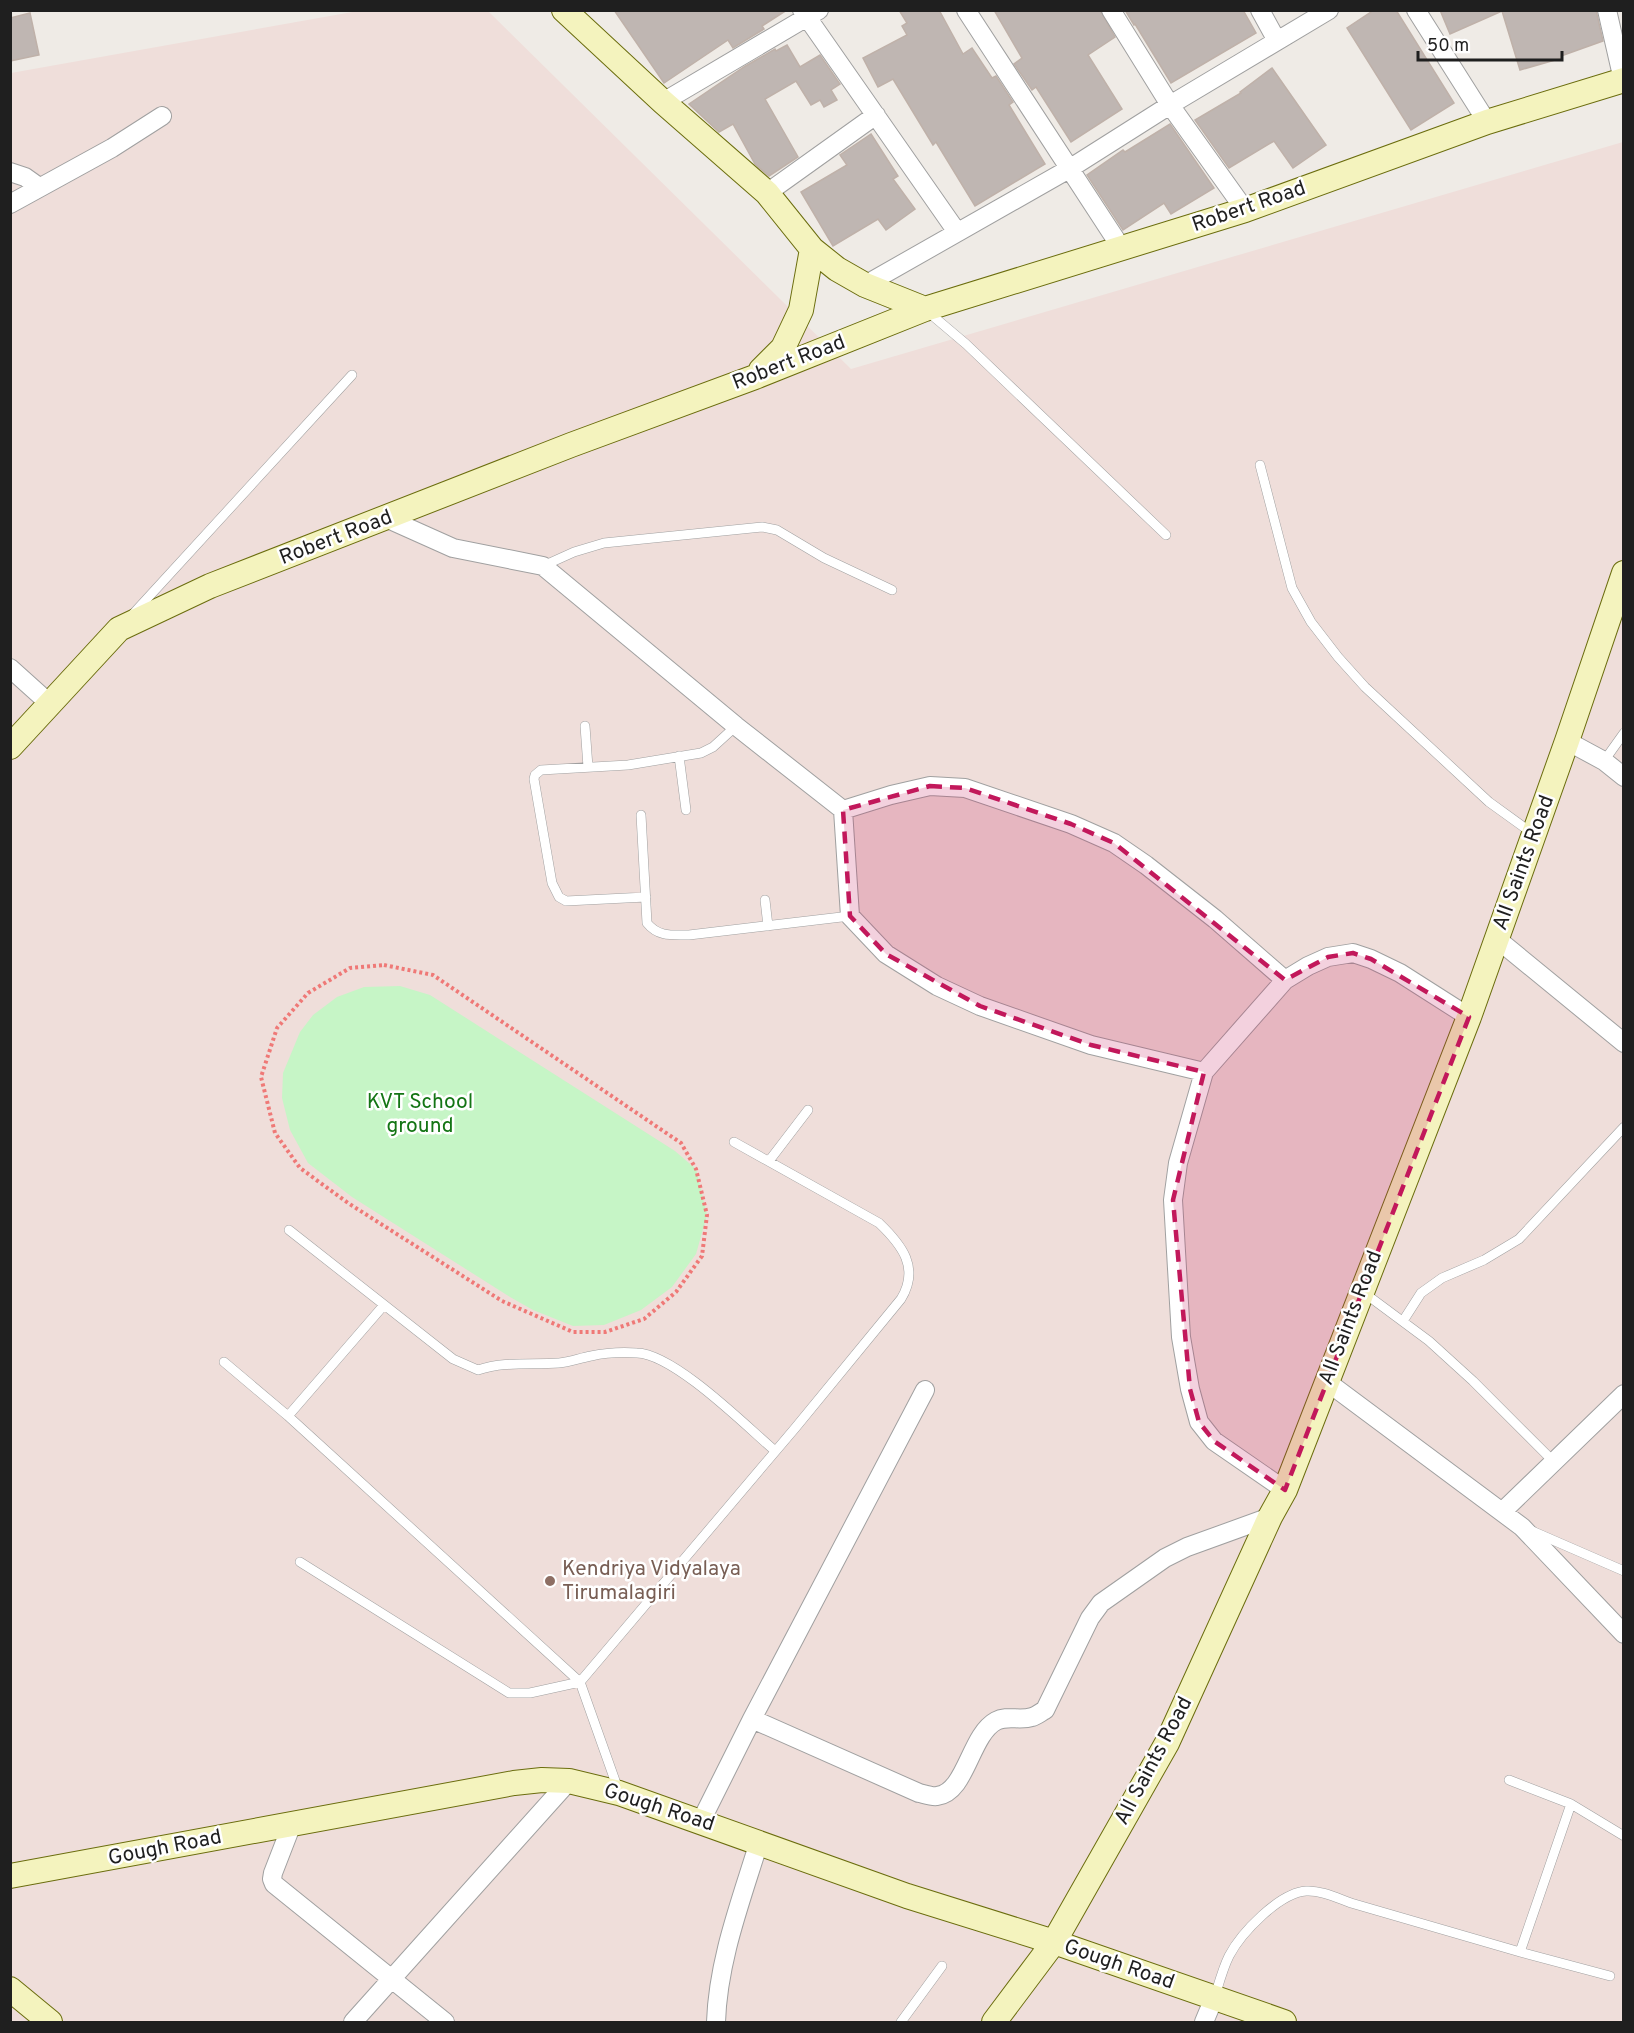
<svg xmlns="http://www.w3.org/2000/svg" width="1634" height="2033" viewBox="0 0 1634 2033" font-family="Overpass,sans-serif">
<style>
.military{fill:#efdeda}
.park{fill:#c6f5c6}
.building{fill:#bfb6b2;stroke:#bfb1a9;stroke-width:1.5}
.lines{fill:none;stroke-linecap:round;stroke-linejoin:round}
.lane-casing{stroke:#a0a0a0;stroke-width:10}
.street-casing{stroke:#a0a0a0;stroke-width:20}
.secondary-casing{stroke:#6b6d0e;stroke-width:26}
.path{stroke:#ef7977;stroke-width:4;stroke-dasharray:3 3;stroke-linecap:butt}
.lane{stroke:#fff;stroke-width:9}
.street{stroke:#fff;stroke-width:18}
.secondary{stroke:#f4f3be;stroke-width:24}
.marked{fill:#c2185b;fill-opacity:0.2;stroke:#c2185b;stroke-width:4.5;stroke-dasharray:12 8;stroke-linejoin:round}
.education-dot{fill:#8d6e63;stroke:#fff;stroke-width:2}
.labels{text-anchor:middle;dominant-baseline:central;stroke-width:5;stroke-linejoin:round;paint-order:stroke}
.street-label{font-size:21px;fill:#1f1f1f;stroke:#fff}
.park-label{font-size:21px;fill:#147515;stroke:#fff}
.education-label{font-size:21px;fill:#785e54;stroke:#fff;text-anchor:start}
</style>
<rect width="100%" height="100%" fill="#efebe6"/>
<path class="military" d="M358,11H488L851,369L1623,142V2022H11V73Z"/>
<path class="park" d="M400,986L430,995L675,1151L696,1169L707,1215L696,1254L672,1287L641,1310L604,1325L573,1326L533,1310L510,1297L352,1197L308,1163L290,1130L282,1098L283,1073L300,1032L313,1015L337,997L364,987Z"/>
<path class="building" d="M614,10H787L762,26L764,29L733,48L728,40L664,83Z
M899,10H939L963,54L972,48L992,78L996,76L1013,102L1009,105L1045,164L975,206L936,142L933,145L893,79L878,87L863,58L907,35L902,26L907,23Z
M994,10H1100L1115,37L1088,55L1122,109L1071,142L1036,87L1032,90L1014,64L1022,58Z
M1125,10H1243L1256,33L1171,83L1135,24L1134,25Z
M1374,10H1396L1454,103L1411,130L1347,28Z
M1440,10H1596L1603,41L1561,56L1562,58L1520,70L1502,11L1450,34Z
M30,13L39,55L10,61V18Z
M787,45L800,67L820,55L840,84L831,90L837,100L824,107L820,100L811,105L796,81L765,99L798,157L769,176L755,164L733,124L719,132L689,104L744,67L775,49L776,51Z
M1272,68L1326,145L1293,168L1274,141L1229,168L1195,120L1241,93L1240,92Z
M1170,124L1214,188L1171,214L1164,203L1123,230L1087,175L1123,150L1125,152Z
M871,134L898,176L893,179L915,209L886,230L878,219L833,246L801,192L847,165L840,155Z"/>
<g class="lines">
<g class="lane-casing">
<path id="lane" d="M927,311L966,344L1166,535
M1260,465L1292,588L1311,622L1338,657L1365,687L1489,802L1532,833
M543,566L574,552L604,543L762,527L777,530L824,558L892,590
M133,614L352,375
M585,726L588,767
M679,756L686,810
M1604,761L1624,733
M641,815L647,923C658,937 672,935 689,935L850,916
M646,897L566,901L559,897L552,883L534,779L535,775L541,770L628,765L701,753L713,747L736,726
M765,900L768,926
M769,1161L808,1110
M289,1230L453,1359L478,1370C505,1361 531,1365 559,1363C570,1362 580,1358 591,1356C605,1353 622,1352 637,1353C674,1354 745,1425 774,1450
M1363,1292L1429,1341L1473,1381L1554,1462
M1403,1321L1421,1293L1442,1278L1484,1260L1519,1239L1624,1127
M224,1362L288,1416L580,1682
M288,1416L384,1305
M1532,1531L1624,1571
M300,1562L509,1693H530L580,1682
M1509,1780L1571,1804L1624,1836
M618,1789L580,1682L796,1427L901,1299C920,1268 902,1245 879,1223L734,1142
M1520,1952L1571,1804
M1215,1996C1219,1983 1223,1968 1229,1956C1241,1933 1279,1893 1306,1891C1321,1890 1337,1898 1351,1903L1520,1952L1610,1976
M901,2022L942,1966"/>
</g>
<g class="street-casing">
<path id="street" d="M802,10L957,232
M966,10L1122,249
M1111,10L1170,105L1245,210
M1260,10L1277,41
M1416,10L1487,122
M1607,10L1623,80
M663,102L819,10
M10,172L25,177L39,187
M767,193L876,115
M10,204L112,148L162,116
M865,285L1069,169L1170,105L1329,10
M386,518L453,548L543,566L736,726L843,810L891,795L930,786L965,788L1071,824L1114,843L1146,865L1215,919L1285,980
M10,668L50,704
M1567,741L1604,761L1624,777
M843,810L850,916L886,954L937,986L980,1006L1091,1045L1204,1072
M1497,939L1624,1043
M1326,1381L1522,1527L1624,1634
M1285,1490L1214,1441L1199,1422L1190,1389L1181,1337L1173,1200L1178,1163L1204,1072L1285,980L1308,966L1328,957L1353,953L1371,959L1400,973L1469,1017
M1503,1511L1624,1394
M752,1719L919,1793C924,1794 932,1797 937,1796C966,1793 970,1735 996,1721C1007,1715 1020,1721 1032,1717C1036,1716 1041,1712 1045,1710L1090,1618L1101,1603L1165,1558L1187,1547L1270,1517
M701,1821L752,1719L925,1390
M292,1824L273,1873L272,1879L274,1884L445,2022
M353,2022L569,1781
M716,2022C718,1960 741,1901 759,1842
M1204,2022L1214,1998"/>
</g>
<g class="secondary-casing">
<path id="secondary" d="M564,10L663,102L767,193L812,249L837,269L865,285L925,309
M761,370L783,348L801,310L812,249
M10,747L119,629L210,586L571,445L755,377L925,309L1245,210L1487,122L1624,80
M10,1876L514,1783L542,1780L569,1781L619,1793L907,1896L1054,1942L1284,2022
M10,1989L50,2022
M994,2022L1054,1942L1167,1743L1270,1517L1285,1490L1469,1017L1567,741L1624,573"/>
</g>
<path class="path" d="M384,965L433,975L681,1143L696,1169L707,1215L702,1256L676,1292L644,1319L605,1332H573L502,1301L348,1203L300,1168L275,1133L261,1077L277,1028L308,993L350,968Z"/>
<use href="#lane" class="lane"/>
<use href="#street" class="street"/>
<use href="#secondary" class="secondary"/>
</g>
<path class="marked" d="M930,786L965,788L1071,824L1114,843L1285,980L1328,957L1353,953L1371,959L1469,1017L1285,1490L1214,1441L1199,1422L1190,1389L1173,1200L1204,1072L1091,1045L980,1006L886,954L850,916L843,810Z"/>
<circle class="education-dot" cx="550" cy="1581" r="6"/>
<g class="labels">
<g class="street-label">
<text transform="translate(1249 207) rotate(-19)">Robert Road</text>
<text transform="translate(789 363) rotate(-21)">Robert Road</text>
<text transform="translate(336 538) rotate(-21)">Robert Road</text>
<text transform="translate(1524 863) rotate(-70)">All Saints Road</text>
<text transform="translate(1351 1318) rotate(-69)">All Saints Road</text>
<text transform="translate(1154 1761) rotate(-62)">All Saints Road</text>
<text transform="translate(659 1808) rotate(18)">Gough Road</text>
<text transform="translate(165 1848) rotate(-11)">Gough Road</text>
<text transform="translate(1119 1965) rotate(19)">Gough Road</text>
</g>
<g class="park-label">
<text x="420" y="1102">KVT School<tspan x="420" dy="24">ground</tspan></text>
</g>
<g class="education-label">
<text x="562" y="1569">Kendriya Vidyalaya<tspan x="562" dy="24">Tirumalagiri</tspan></text>
</g>
</g>
<rect width="1634" height="2033" fill="none" stroke="#1f1f1f" stroke-width="24"/>
<path d="M1418 51v9h144v-9" fill="none" stroke="#1f1f1f" stroke-width="3"/>
<text x="1427" y="51" font-size="18" fill="#1f1f1f" stroke="#ffffff" stroke-width="4.5" paint-order="stroke">50 m</text>
</svg>
